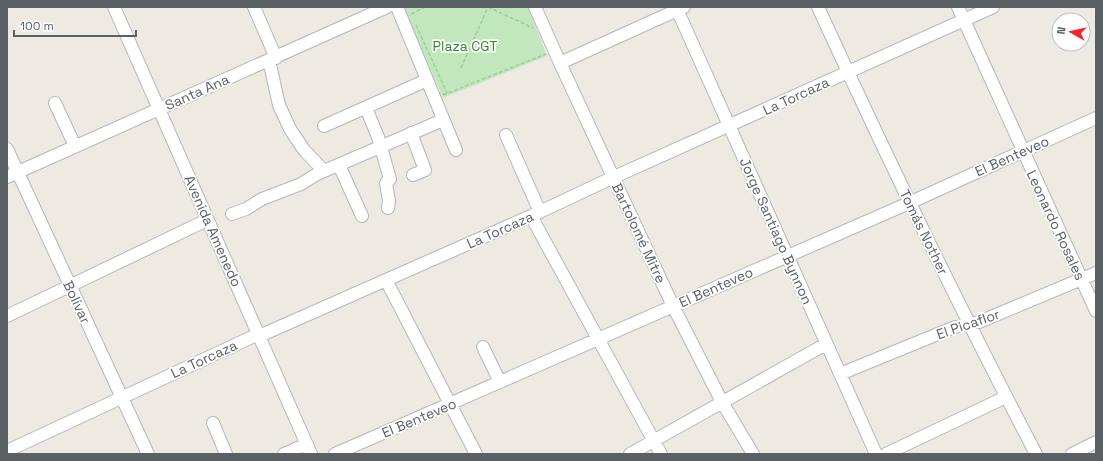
<svg xmlns="http://www.w3.org/2000/svg" width="1103" height="461" viewBox="0 0 1103 461" font-family="'Space Grotesk',sans-serif">
<style>
.green{fill:#c2e7bd}
.lines{fill:none;stroke-linecap:round;stroke-linejoin:round}
.minor-casing{stroke:#b3b6ba;stroke-width:14}
.path{stroke:#98cea0;stroke-width:1.5;stroke-dasharray:4 2;stroke-linecap:butt}
.minor{stroke:#fff;stroke-width:12}
.labels{text-anchor:middle;dominant-baseline:central;stroke-width:3.5;stroke-linejoin:round;paint-order:stroke}
.park-label{font-size:14px;fill:#37862f;stroke:#fff}
.street-label{font-size:14px;fill:#5a6064;stroke:#fff}
</style>
<rect width="100%" height="100%" fill="#eeeae2"/>
<path class="green" d="M407,7H528L547,56L443,98L404,8Z"/>
<g class="lines">
<g class="minor-casing">
<path id="minor" d="M114,7L311,454
M254,7L276,58
M397,7L456,150
M535,7L560,63L673,306L722,402L753,454
M676,7L876,454
M818,7C887,158 959,307 1036,454
M958,7L1096,311
M268,61L271,69L279,105L290,129L304,150L324,171
M560,63L684,7
M55,103L75,146
M366,108L378,137L390,179L386,183L389,201L388,208
M324,126L427,80
M411,133L425,170L413,175
M506,135L540,212
M7,149L148,454
M339,165L362,216
M7,177L387,7
M232,214L246,209L262,199L301,184L317,174L443,120
M531,216L661,454
M386,280L476,454
M7,316L207,220
M483,347L500,382
M840,374L955,327L979,322L1096,273
M213,423L226,454
M7,451L252,337L266,333L531,216L614,177L993,7
M284,454L307,444
M335,454L909,203L1096,118
M630,454L826,344
M886,454L1006,397
M1072,454L1096,442"/>
</g>
<path class="path" d="M488,7L533,28
M411,14L425,7
M416,25L447,93
M461,68L488,7
M443,95L546,54"/>
<use href="#minor" class="minor"/>
</g>
<g class="labels">
<g class="park-label">
<text x="465" y="46">Plaza CGT</text>
</g>
<g class="street-label">
<text transform="translate(197 92) rotate(-24)">Santa Ana</text>
<text transform="translate(796 96) rotate(-25)">La Torcaza</text>
<text transform="translate(1012 156) rotate(-24)">El Benteveo</text>
<text transform="translate(1056 225) rotate(65)">Leonardo Rosales</text>
<text transform="translate(500 230) rotate(-24)">La Torcaza</text>
<text transform="translate(213 231) rotate(66)">Avenida Amenedo</text>
<text transform="translate(776 231) rotate(66)">Jorge Santiago Bynnon</text>
<text transform="translate(924 232) rotate(64)">Tomás Nother</text>
<text transform="translate(639 233) rotate(65)">Bartolomé Mitre</text>
<text transform="translate(716 287) rotate(-24)">El Benteveo</text>
<text transform="translate(77 302) rotate(65)">Bolívar</text>
<text transform="translate(968 324) rotate(-19)">El Picaflor</text>
<text transform="translate(204 359) rotate(-25)">La Torcaza</text>
<text transform="translate(419 418) rotate(-23)">El Benteveo</text>
</g>
</g>
<rect width="1103" height="461" fill="none" stroke="#5a6064" stroke-width="16"/>
<g transform="translate(1071 32) rotate(278)"><circle r="19" fill="#ffffff" stroke="#bdbfc1"/>
<path d="M0-3L7 15L0 10L-7 15Z" fill="#f2242e"/>
<text y="-6" font-size="11" font-weight="bold" text-anchor="middle" fill="#5a6064">N</text>
</g>
<path d="M14 30v6h122v-6" fill="none" stroke="#5a6064" stroke-width="2"/>
<text x="20" y="30" font-size="12" fill="#5a6064" stroke="#ffffff" stroke-width="3" paint-order="stroke">100 m</text>
</svg>
